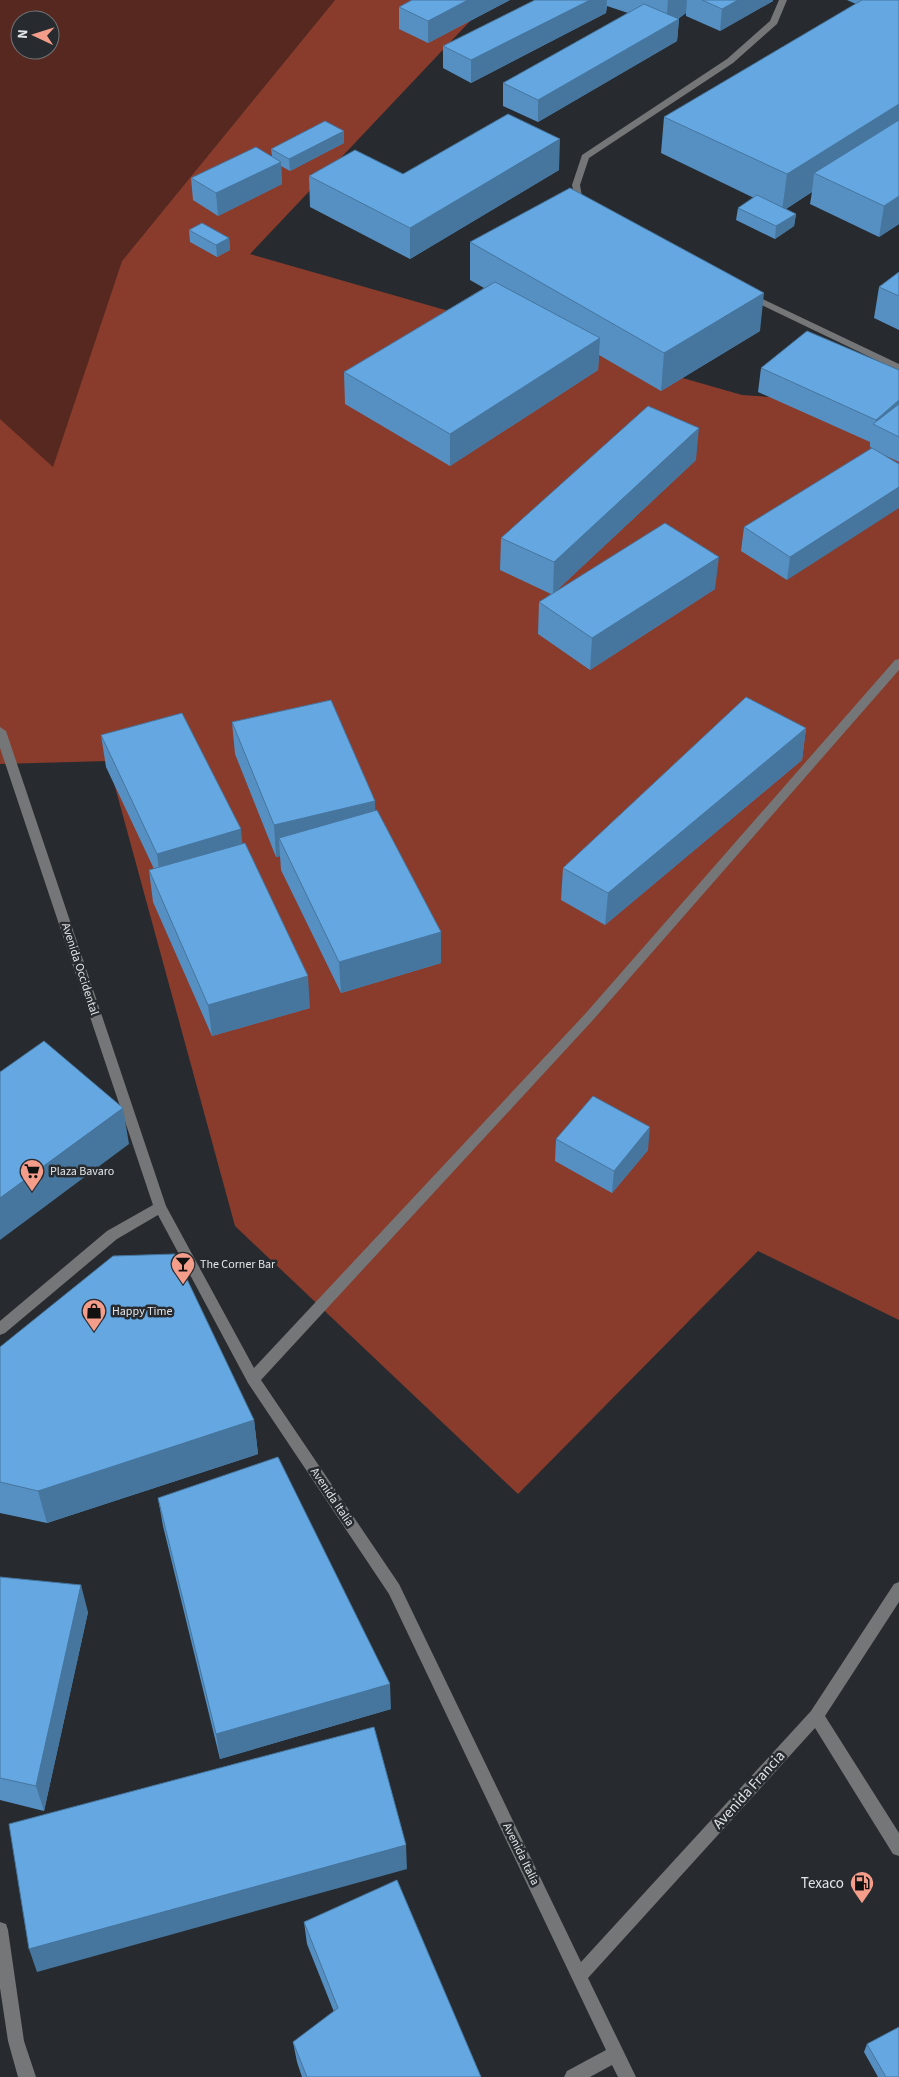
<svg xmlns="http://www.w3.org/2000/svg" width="899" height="2077" viewBox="0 0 899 2077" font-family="'Source Sans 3',sans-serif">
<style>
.green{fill:#57281f;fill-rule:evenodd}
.forest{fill:#893b2c}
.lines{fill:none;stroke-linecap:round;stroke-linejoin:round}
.minor{fill:#747678;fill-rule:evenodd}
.wall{fill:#5690c2}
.shaded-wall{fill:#46759e}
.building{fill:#64a7e1;stroke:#46759e}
.labels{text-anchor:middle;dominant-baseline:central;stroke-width:5;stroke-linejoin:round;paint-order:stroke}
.street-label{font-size:12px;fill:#e2e5e8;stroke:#272b2f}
.poi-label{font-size:12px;fill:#e2e5e8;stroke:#272b2f;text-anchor:start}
.near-street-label{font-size:15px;fill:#e2e5e8;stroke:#272b2f}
.near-poi-label{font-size:15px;fill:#e2e5e8;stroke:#272b2f;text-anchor:end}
</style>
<rect width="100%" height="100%" fill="#272b2f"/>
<path class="green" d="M0,0H335L122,261L53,468L0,419ZM20,20H50V50H20Z"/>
<path class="forest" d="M335,0H490L250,254L742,395L899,406V1320L758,1251L518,1494L235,1226L108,761L0,764V419L53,467L122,261Z"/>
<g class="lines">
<path class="minor" d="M779,0H787L777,24L733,63L589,158L580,185L584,208L583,210H577L572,185L582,155L727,59L770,21Z
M748,292L899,364V371L745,297L743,295Z
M899,659V670L593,1020L261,1380L399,1584L581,1962L811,1711L894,1584L899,1582V1602L825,1716L899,1833V1856L893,1854L815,1728L588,1978L636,2077H618L612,2065L590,2077H564L567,2071L606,2050L389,1594L248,1383L158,1215L117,1239L5,1333L0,1335V1321L107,1231L153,1205L0,748V727L6,731L166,1206L254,1368L585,1014L895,660Z
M0,1922L6,1924L8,1930L24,2041L36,2077H18L8,2041L0,1988Z"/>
</g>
<path class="wall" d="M510,0L428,43L399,29V7Z
M535,0H773V1L720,31L686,16V13L678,19H679L677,41L538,122L503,106V83L628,13L607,6L606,13L471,83L443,68V46Z
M847,0H899V224L879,237L810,204L812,192L786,209L796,214L794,226L775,239L736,220L738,208L754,198L661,153L664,117L856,4Z
M344,143L290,171L281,166L282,184L218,216L193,200L191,178L272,156L271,149Z
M559,170L410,259L310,207L309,176L403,174Z
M189,230L229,238L230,250L217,257L190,242Z
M470,242L760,331L661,391L599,355L598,370L450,466L345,404L344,372L484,288L470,280Z
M899,272V330L874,318L879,287Z
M761,368L899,370V462L880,453L787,580L741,551L744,527L872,448L870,447V442L758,392Z
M696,460L556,591L715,589L590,670L538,634L539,602L551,594L500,570L501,538Z
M232,722L375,801V811L441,932V963L341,993L281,870L280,856L276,857L235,754Z
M806,728L802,760L605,925L561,900L563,868Z
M101,735L242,844L310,1008L212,1036L153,902L149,870L154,869L106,767Z
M556,1139L648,1150L612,1193L555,1161Z
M0,1347L254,1420L258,1454L47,1523L0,1513Z
M158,1498L391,1709L220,1759L163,1526Z
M0,1577L88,1612L44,1811L0,1800Z
M304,1922L481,2077H302L297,2062L293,2042L334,2012L307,1944Z
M867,2044L899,2077H878L864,2052Z"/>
<path class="shaded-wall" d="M468,0H510L428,43V21Z
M590,0H607L606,13L471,83V60Z
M668,0H687L686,13L670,24L679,19L677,41L538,122V100L666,27Z
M738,0H773V1L720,31L722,9Z
M899,104V137L814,173L812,192L782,211L787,174Z
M344,131V143L290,171L289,159Z
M560,139L559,170L410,259V228Z
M281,162L282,184L218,216L216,193Z
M899,196V224L879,237L884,206Z
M796,214L794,226L775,239L776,226Z
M229,238L230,250L217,257L216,245Z
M764,293L760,331L661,391L664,353Z
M600,338L598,370L450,466V434Z
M899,400V420L876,425V420Z
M699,428L696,460L553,594L554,562Z
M899,487V508L787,580L790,557Z
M719,557L715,589L590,670L592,638Z
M806,728L802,760L605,925L608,893Z
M375,801L376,833L279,838L280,856L276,857L274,825Z
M241,829L244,861L161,885L157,854Z
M441,932V963L341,993L339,962Z
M308,976L310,1008L212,1036L208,1005Z
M123,1108L129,1144L0,1240V1198Z
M650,1127L648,1150L612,1193L614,1171Z
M254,1420L258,1454L47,1523L38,1491Z
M81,1585L88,1612L44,1811L36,1786Z
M390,1684L391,1709L220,1759L216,1734Z
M406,1845L407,1869L37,1972L29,1949Z"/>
<path class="building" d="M412,0H468L428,21L399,7Z
M535,0H590L471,60L443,46Z
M702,0H738L722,9Z
M862,0H899V104L787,174L664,117Z
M644,4L679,19L538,100L503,83Z
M508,114L560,139L410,228L309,176L355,150L403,174Z
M899,120V196L884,206L814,173Z
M325,121L344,131L289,159L271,149Z
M256,147L281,162L216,193L191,178Z
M570,188L764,293L664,353L470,242Z
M757,195L796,214L776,226L738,208Z
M202,223L229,238L216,245L189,230Z
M899,272V296L879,287Z
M495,282L600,338L450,434L344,372Z
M807,331L899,370V400L876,420L761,368Z
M899,404V437L873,424Z
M648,406L699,428L554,562L501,538Z
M872,448L899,464V487L790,557L744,527Z
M665,523L719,557L592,638L539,602Z
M746,697L806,728L608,893L563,868Z
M331,700L375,801L274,825L232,722Z
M182,713L241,829L157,854L101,735Z
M377,810L441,932L339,962L279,838Z
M245,843L308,976L208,1005L149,870Z
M44,1041L123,1108L0,1198V1072Z
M593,1096L650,1127L614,1171L556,1139Z
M175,1254L254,1420L38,1491L0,1482V1347L113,1256Z
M278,1457L390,1684L216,1734L158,1498Z
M0,1577L81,1585L36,1786L0,1778Z
M374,1727L406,1845L29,1949L9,1824Z
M397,1880L481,2077H307L293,2042L338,2008L304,1922Z
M899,2027V2077H886L867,2044Z"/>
<defs>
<g id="supermarket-pin" transform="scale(1.25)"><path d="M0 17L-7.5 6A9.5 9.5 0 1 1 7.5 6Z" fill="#f49d8b" stroke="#272b2f"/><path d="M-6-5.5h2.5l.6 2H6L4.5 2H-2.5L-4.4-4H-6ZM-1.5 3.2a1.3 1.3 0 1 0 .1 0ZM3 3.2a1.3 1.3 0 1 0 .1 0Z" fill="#111"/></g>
<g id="bar-pin" transform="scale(1.25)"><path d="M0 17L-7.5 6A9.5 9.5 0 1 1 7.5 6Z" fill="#f49d8b" stroke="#272b2f"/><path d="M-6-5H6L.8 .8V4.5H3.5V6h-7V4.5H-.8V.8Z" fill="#111"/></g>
<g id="shop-pin" transform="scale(1.25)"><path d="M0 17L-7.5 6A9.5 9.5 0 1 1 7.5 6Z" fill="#f49d8b" stroke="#272b2f"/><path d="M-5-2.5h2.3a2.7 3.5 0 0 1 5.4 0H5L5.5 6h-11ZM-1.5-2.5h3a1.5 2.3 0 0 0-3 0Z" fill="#111"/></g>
<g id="fuel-pin" transform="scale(1.25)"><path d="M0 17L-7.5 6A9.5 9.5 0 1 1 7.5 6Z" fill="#f49d8b" stroke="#272b2f"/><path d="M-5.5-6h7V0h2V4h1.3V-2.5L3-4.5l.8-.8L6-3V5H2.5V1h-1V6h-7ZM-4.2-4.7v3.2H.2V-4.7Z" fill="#111"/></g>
</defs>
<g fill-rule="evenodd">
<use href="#supermarket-pin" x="32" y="1171"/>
<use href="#bar-pin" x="183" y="1264"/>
<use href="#shop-pin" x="94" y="1311"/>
<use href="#fuel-pin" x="862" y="1883"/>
</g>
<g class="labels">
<g class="street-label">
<text transform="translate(80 969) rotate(72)">Avenida Occidental</text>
<text transform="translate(332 1497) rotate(56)">Avenida Italia</text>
<text transform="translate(521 1854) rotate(64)">Avenida Italia</text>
</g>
<g class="poi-label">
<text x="50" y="1171">Plaza Bavaro</text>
<text x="200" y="1264">The Corner Bar</text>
<text x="112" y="1311">Happy Time</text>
</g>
<g class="near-street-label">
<text transform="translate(749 1790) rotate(-48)">Avenida Francia</text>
</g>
<g class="near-poi-label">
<text x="844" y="1883">Texaco</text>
</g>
</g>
<g transform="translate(35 35) rotate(274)"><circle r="24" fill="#272b2f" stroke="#727579"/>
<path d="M0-4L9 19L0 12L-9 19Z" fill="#f49d8b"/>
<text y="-8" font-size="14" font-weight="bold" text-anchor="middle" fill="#e2e5e8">N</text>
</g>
</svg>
